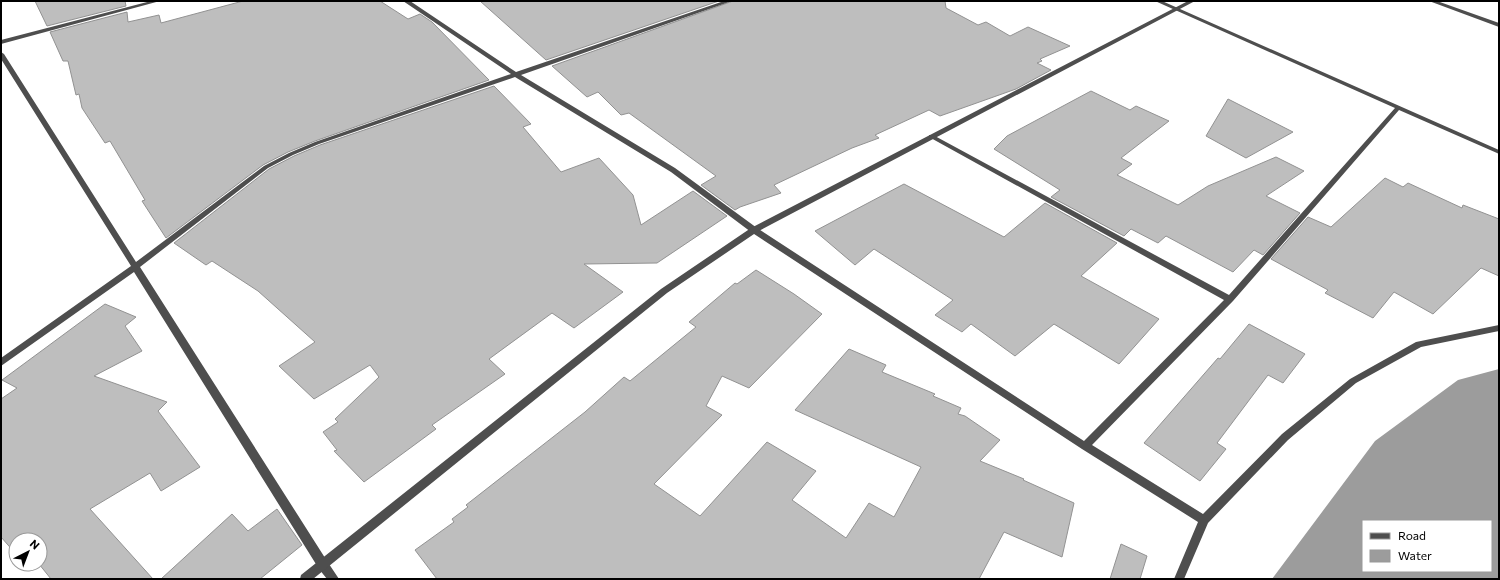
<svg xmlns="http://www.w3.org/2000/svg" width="1500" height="580" viewBox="0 0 1500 580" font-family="Commissioner,sans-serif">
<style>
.water{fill:#9c9c9c;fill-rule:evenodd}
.building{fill:#bebebe;stroke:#929292}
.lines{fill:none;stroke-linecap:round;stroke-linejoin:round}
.minor{fill:#4e4e4e;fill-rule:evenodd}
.tertiary{fill:#4e4e4e;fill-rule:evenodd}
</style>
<rect width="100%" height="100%" fill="#fff"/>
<path class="water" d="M1499,369V579H1272L1375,441L1458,380ZM1363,521H1491V571H1363Z"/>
<path class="building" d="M35,1H125L126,6L47,26Z
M243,1H380L408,19L420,14L432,22L489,80L315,141L288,152L263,165L166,238L142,201L145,200L110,141L105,143L82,108L79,94L76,95L68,61H63L50,32L127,12L128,22L159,15L161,23Z
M480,1H719L546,60Z
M733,1H945L946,8L978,25L986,22L1010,36L1028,27L1070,46L1040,59L1042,61L1037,63L1051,70L1016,89L940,116L929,110L875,135L879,138L852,148L774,185L781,193L740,207L735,210L701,185L716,176L629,113L621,115L598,92L587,97L552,66Z
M494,86L531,124L523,127L561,172L599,158L633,195L641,225L693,191L727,216L657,263L584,264L623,292L574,328L552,313L489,359L505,374L432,425L436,429L364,482L334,451L337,450L323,432L338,422L335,419L379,377L370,365L314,399L279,366L315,342L258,291L212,261L206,265L174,243L269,169L294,156L320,145Z
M1091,91L1130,110L1136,106L1169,121L1121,158L1132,164L1117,175L1178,205L1208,186L1276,157L1304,171L1266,196L1300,213L1263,255L1254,250L1233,272L1166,236L1158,243L1131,229L1124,236L1051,197L1060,190L994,149L1007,136Z
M1228,99L1293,132L1246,158L1206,136Z
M1385,178L1403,187L1408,183L1462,208L1463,205L1499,219V276L1481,268L1433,314L1394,292L1373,318L1325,293L1328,290L1271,259L1308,217L1331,227Z
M904,184L1004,237L1045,203L1117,243L1081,276L1159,319L1119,364L1054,324L1015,356L971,324L962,332L935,315L953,300L874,249L855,265L815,231Z
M756,270L794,294L822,314L749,388L722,376L706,406L722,415L654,484L700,516L767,442L816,471L792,500L846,538L869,503L894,517L921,467L795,410L849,349L886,365L882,372L935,394L933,396L961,408L958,414L965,416L1000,440L980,461L1024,479L1023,480L1074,503L1062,557L1004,532L979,579H437L415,550L454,522L452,519L468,507L466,505L585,412L624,377L630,381L696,327L689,322L735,283L737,284Z
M105,304L136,317L125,326L142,351L94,376L167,402L158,411L200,467L161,491L150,473L90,509L153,579H51L39,564L40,540H16L15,553L1,537V399L17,388L2,380Z
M1249,324L1305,354L1283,383L1268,375L1217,443L1226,449L1200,481L1144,443L1218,358L1220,359Z
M277,509L302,545L260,579H161L232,514L248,531Z
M1121,544L1147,556L1140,579H1110Z"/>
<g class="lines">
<path class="minor" d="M151,1H160L1,44V40Z
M403,1H410L516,72L724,1H732L521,75L675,168L757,228L1084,441L1224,300L929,137V135H933L1229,295L1395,108L1155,1H1162L1499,150V154L1497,153L1399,110L1233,301L1092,445L1203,514L1282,434L1350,379L1416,342L1499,325V331L1421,347L1356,383L1288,440L1208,523L1184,579H1174L1198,522L1082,449L751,232L671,172L515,77L319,144L293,155L268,168L140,267L327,561L339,579H327L319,569L134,272L1,366V358L131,266L1,59V52L4,54L136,262L264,166L289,153L315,142L511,74Z
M1429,1H1437L1499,23V27Z"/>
<path class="tertiary" d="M1188,1H1195L757,232L667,293L313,579H300L301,575L661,289L751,228Z"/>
</g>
<rect width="1500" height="580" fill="none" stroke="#000000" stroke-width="4"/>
<rect x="1362" y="520" width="130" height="52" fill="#ffffff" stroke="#999999"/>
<rect x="1370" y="533" width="20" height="6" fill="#4e4e4e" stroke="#999999"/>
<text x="1398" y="540" font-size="12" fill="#000000">Road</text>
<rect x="1370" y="550" width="20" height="12" fill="#9c9c9c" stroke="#999999"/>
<text x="1398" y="560" font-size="12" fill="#000000">Water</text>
<g transform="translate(28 552) rotate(42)"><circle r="19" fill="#ffffff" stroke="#999999"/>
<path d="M0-3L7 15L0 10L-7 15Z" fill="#000000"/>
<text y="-6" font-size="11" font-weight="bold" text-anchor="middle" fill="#000000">N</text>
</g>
</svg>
